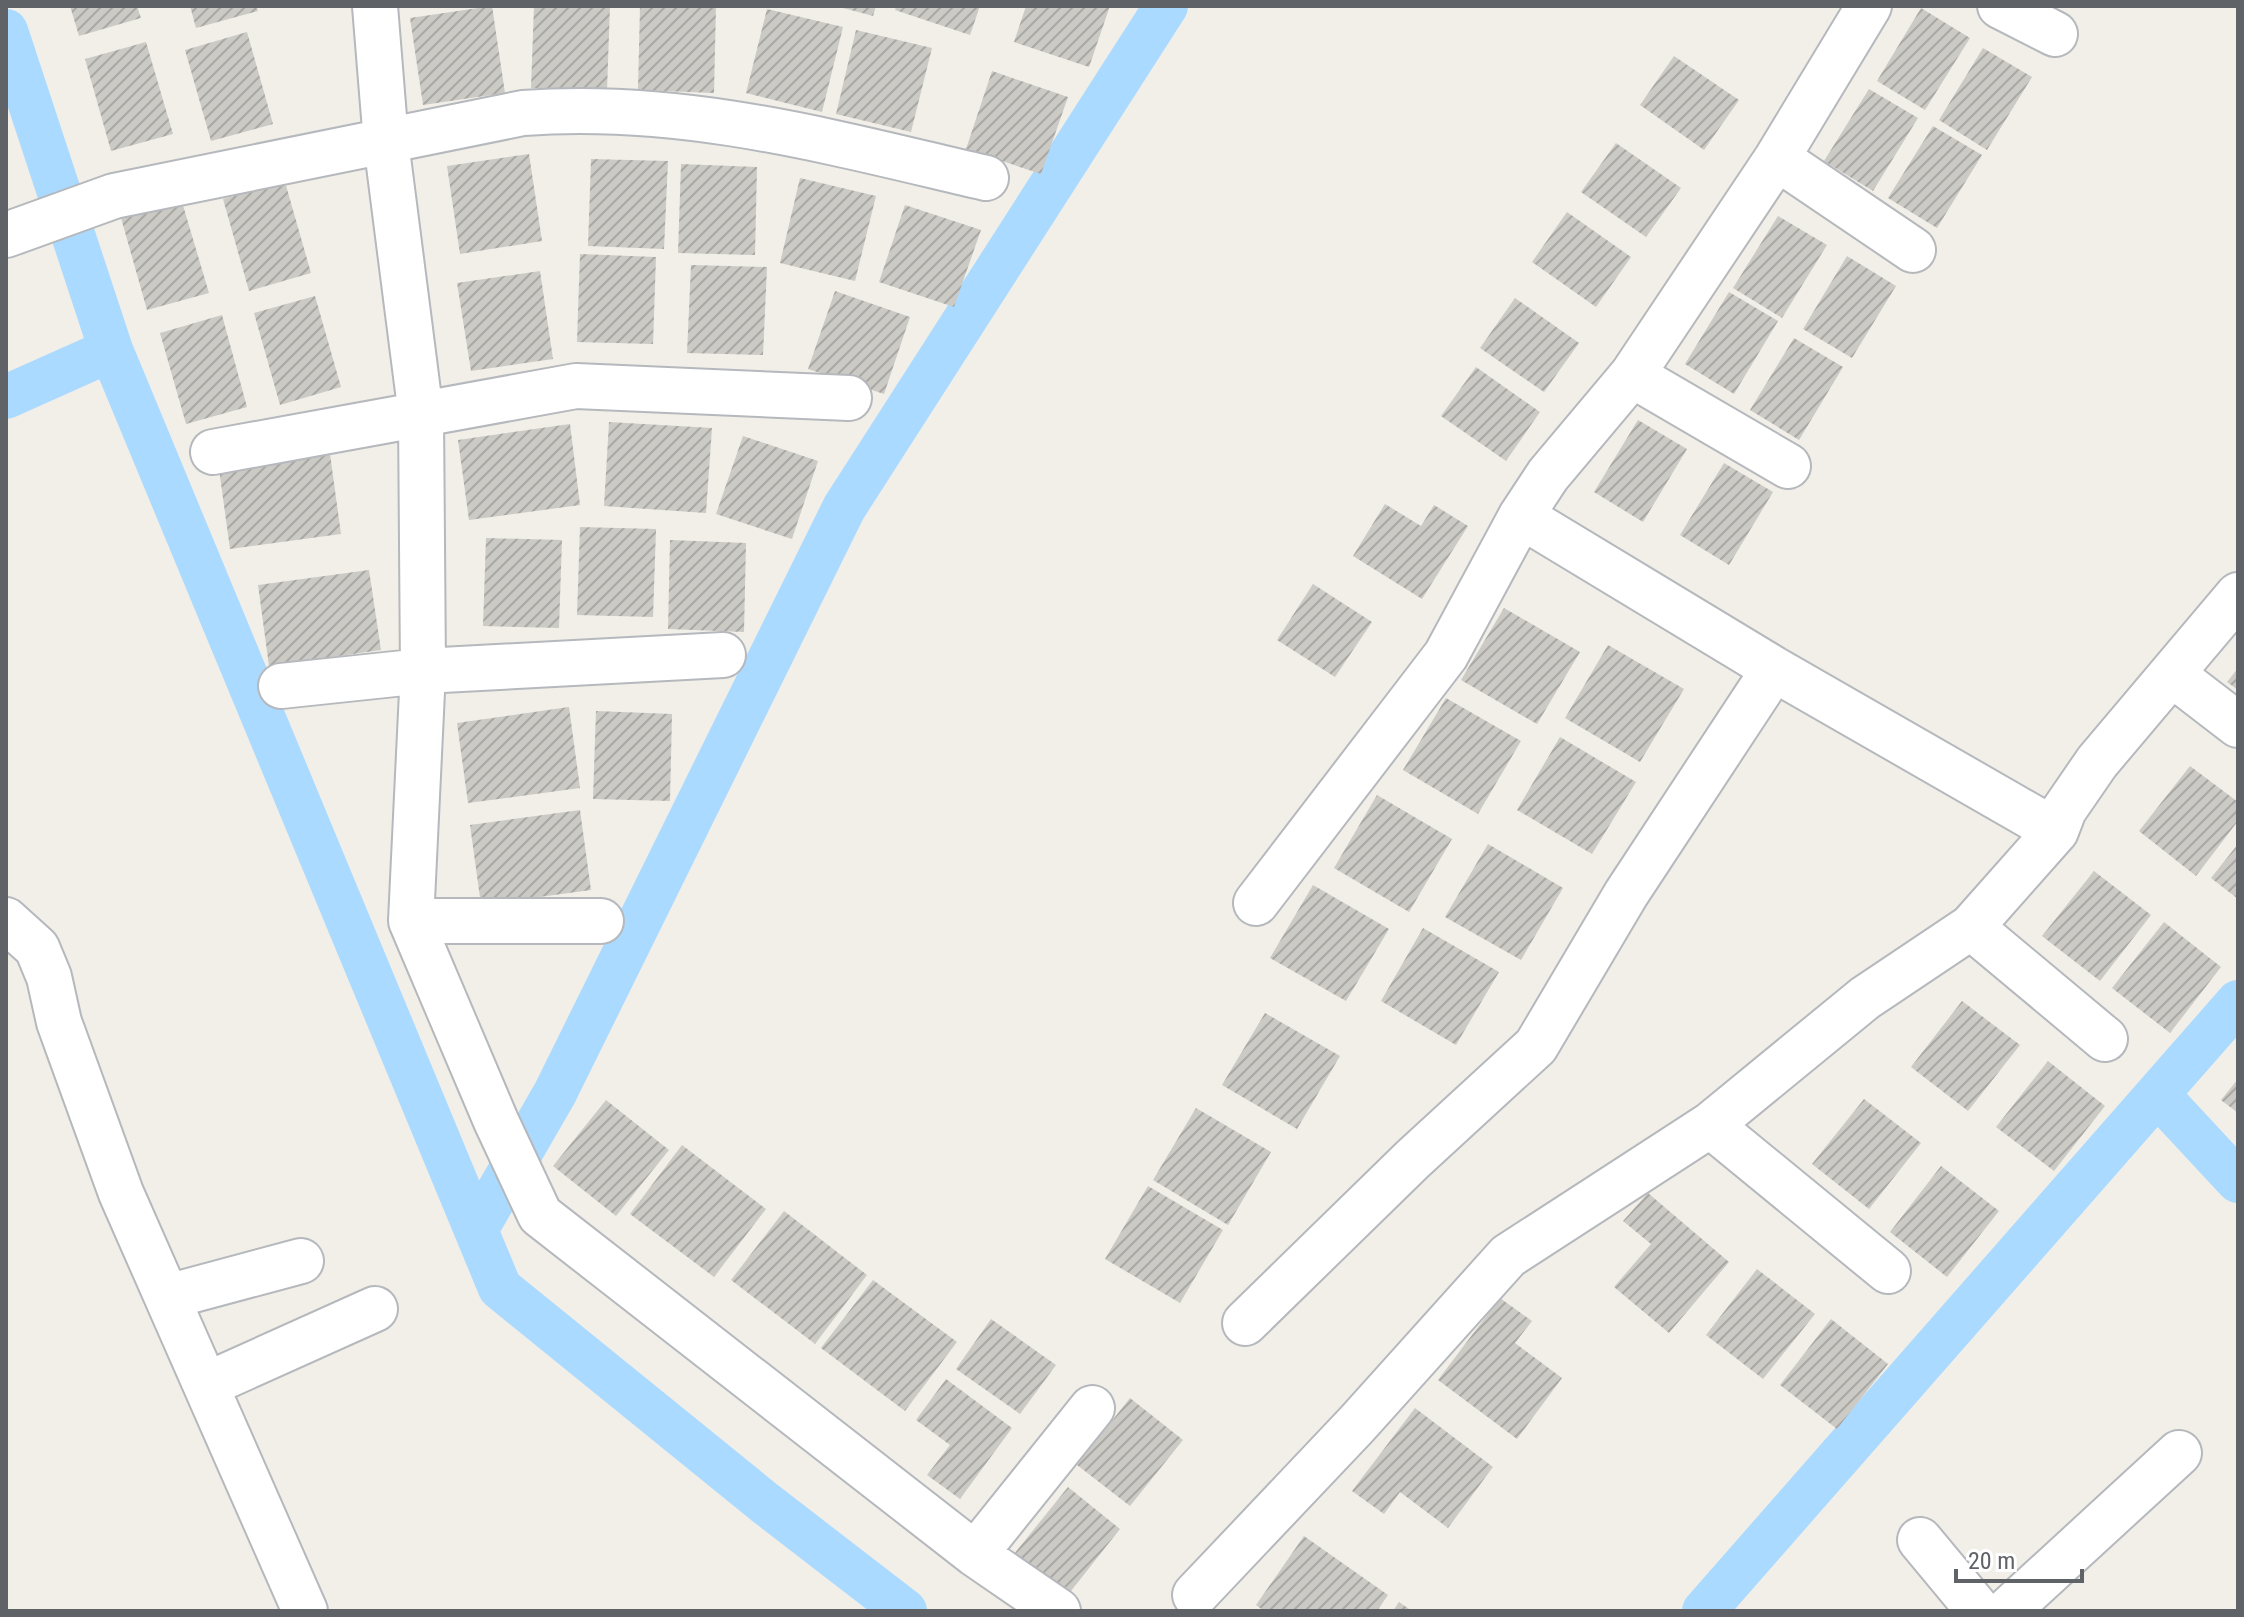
<svg xmlns="http://www.w3.org/2000/svg" width="2244" height="1617" viewBox="0 0 2244 1617" font-family="'Roboto Condensed',sans-serif">
<style>
.lines{fill:none;stroke-linecap:round;stroke-linejoin:round}
.canal{stroke:#aadaff;stroke-width:44}
.building{fill:url(#building-hatch)}
.minor-casing{stroke:#b5b8bc;stroke-width:48}
.minor{stroke:#fff;stroke-width:44}
</style>
<defs>
<pattern id="building-hatch" width="6" height="6" patternUnits="userSpaceOnUse" patternTransform="scale(2)"><rect width="6" height="6" fill="#cccac5"/><path d="M-1 1l2-2M0 6l6-6M5 7l2-2" fill="none" stroke="#a9a8a4"/></pattern>
</defs>
<rect width="100%" height="100%" fill="#f1efe8"/>
<g class="lines">
<path class="canal" d="M6,31L111,350L500,1288L765,1503L905,1611
M6,397L111,350
M2158,1095L2238,1181
M476,1230L555,1093L844,508L1166,6
M1704,1611L2238,1002"/>
</g>
<path class="building" d="M70,6H137L141,18L79,36Z
M190,6H256L258,11L196,28Z
M492,6L505,93L423,105L410,18Z
M534,6H610L607,91L531,88Z
M640,6H716L714,93L638,90Z
M836,6H876L873,16Z
M896,6H980L970,35L895,10Z
M1026,6H1110L1089,67L1014,42Z
M1921,8L1970,38L1925,110L1877,81Z
M767,9L843,27L822,112L746,93Z
M856,30L932,48L911,132L836,114Z
M247,32L273,124L211,141L185,50Z
M146,42L173,134L111,151L85,59Z
M1983,48L2032,77L1987,150L1939,120Z
M1674,56L1739,100L1704,150L1640,105Z
M992,71L1068,97L1041,174L966,149Z
M1869,89L1918,118L1873,191L1824,161Z
M1933,126L1982,155L1937,228L1888,198Z
M1616,143L1681,188L1646,237L1581,192Z
M529,154L542,241L460,254L447,166Z
M591,159L668,161L664,249L588,246Z
M681,164L757,167L755,255L678,253Z
M800,178L876,196L855,281L780,263Z
M285,182L311,273L249,291L223,199Z
M182,202L209,293L147,310L121,218Z
M905,205L981,230L954,307L879,282Z
M1567,212L1631,257L1596,307L1532,262Z
M1778,216L1827,245L1782,318L1733,288Z
M580,254L656,257L653,344L577,342Z
M1847,256L1896,286L1852,358L1803,329Z
M691,265L767,267L763,355L687,353Z
M540,271L553,359L471,371L457,283Z
M835,291L910,317L884,394L808,369Z
M1729,292L1778,321L1734,394L1685,364Z
M315,296L341,387L280,405L254,313Z
M1515,298L1579,343L1544,392L1480,348Z
M222,315L247,407L186,424L160,333Z
M1794,338L1843,367L1799,440L1750,410Z
M1476,367L1540,412L1506,461L1441,416Z
M1638,420L1687,449L1643,522L1594,492Z
M609,422L712,428L706,513L604,506Z
M570,424L580,505L469,520L458,440Z
M743,436L818,461L792,539L716,514Z
M330,454L341,534L230,549L219,469Z
M1724,463L1773,492L1729,565L1680,535Z
M1385,504L1421,526L1434,505L1468,526L1422,599L1353,556Z
M580,527L656,529L653,617L577,615Z
M486,538L562,540L559,628L483,626Z
M670,540L746,543L744,632L668,629Z
M369,570L381,650L269,666L258,585Z
M1313,584L1372,622L1335,677L1277,640Z
M1504,608L1580,652L1537,724L1461,680Z
M1608,645L1684,689L1640,762L1565,718Z
M2238,668V690L2227,682Z
M1446,698L1521,741L1478,814L1403,770Z
M569,707L580,788L468,803L457,723Z
M596,711L672,714L670,801L593,799Z
M1560,737L1636,782L1592,854L1517,810Z
M2190,766L2238,802V821L2196,876L2139,831Z
M1377,795L1452,839L1409,912L1334,868Z
M580,810L591,890L481,905L470,825Z
M1488,844L1563,888L1521,960L1445,917Z
M2238,844V899L2211,878Z
M2094,871L2151,915L2100,981L2042,936Z
M1313,885L1389,929L1346,1001L1270,958Z
M2164,922L2221,967L2170,1033L2112,988Z
M1423,928L1499,972L1456,1045L1381,1001Z
M1962,1001L2020,1045L1968,1111L1911,1067Z
M1265,1013L1340,1056L1297,1129L1222,1085Z
M2048,1061L2105,1106L2054,1171L1996,1127Z
M2238,1079V1113L2221,1100Z
M1864,1099L1921,1143L1869,1209L1812,1164Z
M606,1100L669,1150L616,1216L553,1166Z
M1196,1108L1271,1152L1228,1225L1153,1180Z
M682,1145L766,1209L714,1277L630,1214Z
M1941,1166L1999,1211L1947,1277L1890,1232Z
M1148,1186L1223,1230L1180,1303L1105,1259Z
M1648,1193L1729,1262L1669,1333L1614,1287L1651,1244L1623,1221Z
M784,1211L867,1275L815,1344L731,1280Z
M1757,1269L1815,1314L1763,1379L1706,1335Z
M873,1280L957,1342L905,1411L821,1348Z
M1500,1298L1532,1321L1515,1343L1562,1378L1517,1439L1438,1380Z
M991,1319L1056,1365L1020,1414L956,1369Z
M1831,1319L1888,1364L1837,1429L1780,1385Z
M946,1379L1012,1428L960,1499L927,1475L950,1445L916,1420Z
M1130,1398L1183,1440L1130,1506L1077,1465Z
M1415,1408L1493,1467L1448,1528L1400,1492L1384,1514L1352,1491Z
M1068,1487L1120,1529L1067,1596L1014,1554Z
M1304,1536L1388,1595L1377,1611H1264L1256,1605Z
M1399,1602L1412,1611H1393Z"/>
<g class="lines">
<g class="minor-casing">
<path id="minor" d="M375,6L386,142L421,415L423,671L411,921L496,1121L540,1215L975,1554L1058,1611
M2000,6L2055,34
M1777,158L1913,250
M6,235L114,196L523,113C684,101 831,142 986,178
M1632,375L1788,466
M213,452L576,386L849,398
M1521,516L1774,669L2056,831
M2173,675L2238,725
M281,686L423,671L723,655
M1256,903L1446,655L1521,516L1548,475L1632,375L1777,158L1869,6
M6,920L37,948L49,977L59,1022L121,1193L305,1611
M411,921H601
M1971,927L2105,1039
M1710,1125L1888,1271
M167,1297L301,1261
M1245,1323L1413,1159L1536,1046L1626,894L1774,669
M206,1385L375,1309
M1920,1540L1979,1611
M975,1554L1092,1408
M1195,1595L1357,1424L1508,1256L1710,1125L1865,998L1971,927L2056,831L2064,810L2097,762L2238,595
M2007,1611L2179,1453"/>
</g>
<use href="#minor" class="minor"/>
</g>
<rect width="2244" height="1617" fill="none" stroke="#5f6368" stroke-width="16"/>
<path d="M1956 1569v12h126v-12" fill="none" stroke="#5f6368" stroke-width="4"/>
<text x="1968" y="1569" font-size="24" fill="#5f6368" stroke="#ffffff" stroke-width="6" paint-order="stroke">20 m</text>
</svg>
